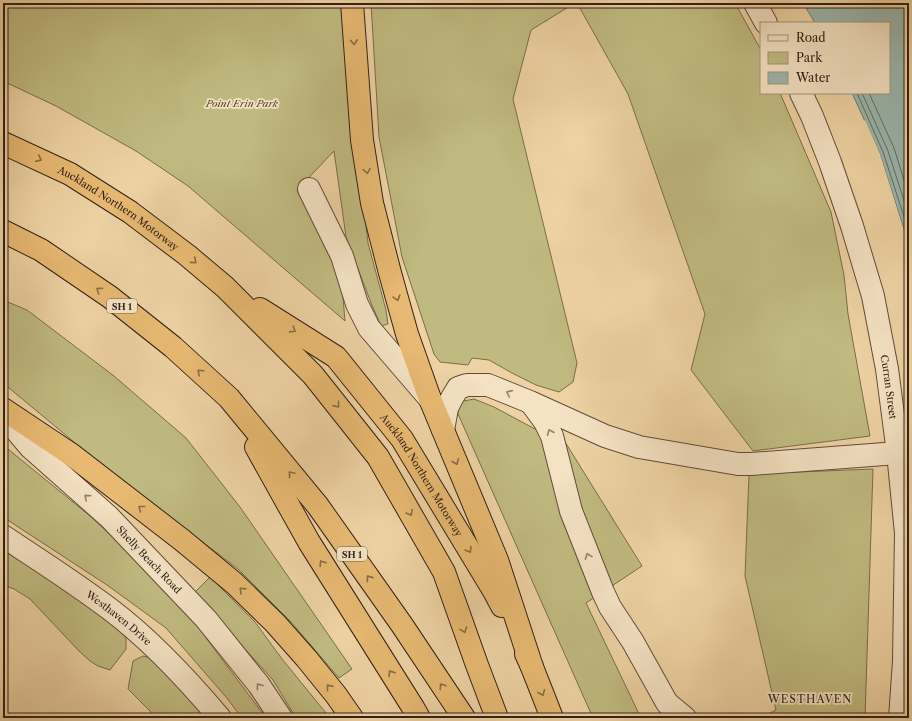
<svg xmlns="http://www.w3.org/2000/svg" width="912" height="721" viewBox="0 0 912 721" font-family="'Libre Caslon Text',serif">
<style>
.green{fill:#c0ba80;stroke:#796d4c}
.water{fill:#9ab6ac;stroke:#707a71}
.pier{fill:#eed2a3}
.lines{fill:none;stroke-linecap:round;stroke-linejoin:round}
.shore{stroke:#666b62;stroke-width:1}
.minor-casing{stroke:#614c3b;stroke-width:24}
.highway-casing{stroke:#322018;stroke-width:24}
.minor{stroke:#f4e2c3;stroke-width:22}
.highway{stroke:#e7b972;stroke-width:22}
.oneway{stroke:#8c6c45}
.oneway2{stroke:#93816e}
.labels{text-anchor:middle;dominant-baseline:central;stroke-width:3.5;stroke-linejoin:round;paint-order:stroke}
.shield{fill:#f4e2c3;stroke:#6c5a4b;stroke-width:1}
.shield-label{font-size:9px;font-weight:bold;fill:#322018}
.park-label{font-size:10px;font-style:italic;fill:#564632;stroke:#f4e2c3}
.street-label{font-size:10px;fill:#322018;stroke:#f4e2c3}
.neighbourhood-label{font-size:11px;letter-spacing:1px;fill:#322018;stroke:#f4e2c3}
</style>
<rect width="100%" height="100%" fill="#eed2a3"/>
<filter id="stains"><feTurbulence type="fractalNoise" baseFrequency=".005" numOctaves="4"/><feColorMatrix values="0 0 0 0 .2 0 0 0 0 .09 0 0 0 0 .02 0 0 0 .5 -.17"/></filter>
<radialGradient id="worn" r=".72"><stop offset=".6" stop-color="#630" stop-opacity="0"/><stop offset="1" stop-color="#630" stop-opacity=".3"/></radialGradient>
<path class="green" d="M3,3H342L368,243L386,310L388,324L381,326L371,303L346,237L334,151L297,190L338,270L342,285L345,321L188,186L136,151L56,106L3,81Z
M371,3H575L531,30L513,99L577,363L573,382L559,392L536,385L512,373L489,360L472,358L468,365L440,362L434,354L402,257L379,137Z
M577,3H735L761,50V93H780L831,212L844,275L848,314L870,436L753,451L691,370L705,314L628,94Z
M3,300L27,310L114,376L186,438L240,507L352,669L339,678L291,622L238,569L183,527L74,442L3,383Z
M474,399L494,407L535,429H557L642,566L586,603L641,718H593L458,414V402Z
M3,445L90,516L171,591L266,718H242L226,697L166,628L107,585L3,517Z
M873,469L865,718H760L776,710L745,576L749,474Z
M3,545L115,624L126,638V649L110,670L98,666L90,661L79,651L30,599L14,589L3,585Z
M210,577L255,622L282,659L330,718H296L273,680L194,593Z
M143,656L155,659L206,718H157L128,689L133,661Z"/>
<path class="water" d="M803,3H909V245L880,154L852,93H889V23H815Z"/>
<path class="pier" d="M865,120L880,154L909,247L907,245L878,154L863,121Z"/>
<g class="lines">
<path class="shore" d="M857,93L883,152L909,232
M862,93L888,151L909,216
M869,93L894,148L909,196"/>
<g class="minor-casing">
<g id="minor">
<path d="M755,3L766,23"/>
<path id="s1" d="M801,93L812,116L830,162L852,226L873,296L887,369L898,453L906,533L904,661L900,718"/>
<path d="M309,189L342,256L357,304L369,328L430,399"/>
<path d="M531,403L545,422L552,436L571,511L603,592L610,607L633,642L667,703L685,718"/>
<path id="s2" d="M3,415L30,447L109,517L206,619L259,685L281,718"/>
<path d="M443,430L447,408L452,398L458,388L467,385H488L530,402L605,436L639,447L738,464H751L898,453"/>
<path id="s3" d="M3,536C39,560 77,584 111,610C152,641 187,679 220,718"/>
</g>
</g>
<g class="highway-casing">
<g id="highway">
<path d="M352,3L362,140L372,203L390,273L407,334L430,399L497,560L532,667"/>
<path id="s4" d="M3,143L70,174L130,212L187,255L225,287L313,375L378,457L444,572L477,665L497,718"/>
<path d="M3,231L41,250L110,297L173,347L229,398L318,506L402,625L464,718"/>
<path id="s5" d="M260,309L336,357L402,439L494,591L502,606"/>
<path d="M3,409L72,455L182,540L234,583L275,623L306,658L336,695L352,718"/>
<path d="M256,447L309,542L414,709L419,718"/>
<path d="M526,654L532,667L552,718"/>
</g>
</g>
<use href="#minor" class="minor"/>
<use href="#highway" class="highway"/>
</g>
<defs><path id="oneway-chevron" d="M-2-3.5L2.5 0L-2 3.5" fill="none" stroke-width="1.6" stroke-linecap="round" stroke-linejoin="round"/></defs>
<g class="oneway">
<use href="#oneway-chevron" transform="translate(354 42) rotate(86)"/>
<use href="#oneway-chevron" transform="translate(39 159) rotate(24)"/>
<use href="#oneway-chevron" transform="translate(367 171) rotate(81)"/>
<use href="#oneway-chevron" transform="translate(194 261) rotate(40)"/>
<use href="#oneway-chevron" transform="translate(99 290) rotate(-146)"/>
<use href="#oneway-chevron" transform="translate(397 298) rotate(74)"/>
<use href="#oneway-chevron" transform="translate(293 330) rotate(32)"/>
<use href="#oneway-chevron" transform="translate(200 372) rotate(-137)"/>
<use href="#oneway-chevron" transform="translate(337 405) rotate(51)"/>
<use href="#oneway-chevron" transform="translate(456 462) rotate(67)"/>
<use href="#oneway-chevron" transform="translate(291 474) rotate(-130)"/>
<use href="#oneway-chevron" transform="translate(141 508) rotate(-142)"/>
<use href="#oneway-chevron" transform="translate(410 513) rotate(60)"/>
<use href="#oneway-chevron" transform="translate(469 550) rotate(59)"/>
<use href="#oneway-chevron" transform="translate(322 563) rotate(-122)"/>
<use href="#oneway-chevron" transform="translate(369 578) rotate(-125)"/>
<use href="#oneway-chevron" transform="translate(242 590) rotate(-136)"/>
<use href="#oneway-chevron" transform="translate(464 630) rotate(70)"/>
<use href="#oneway-chevron" transform="translate(391 673) rotate(-122)"/>
<use href="#oneway-chevron" transform="translate(442 686) rotate(-124)"/>
<use href="#oneway-chevron" transform="translate(329 687) rotate(-129)"/>
<use href="#oneway-chevron" transform="translate(542 693) rotate(68)"/>
</g>
<g class="oneway2">
<use href="#oneway-chevron" transform="translate(509 393) rotate(-156)"/>
<use href="#oneway-chevron" transform="translate(550 432) rotate(-113)"/>
<use href="#oneway-chevron" transform="translate(87 497) rotate(-138)"/>
<use href="#oneway-chevron" transform="translate(588 556) rotate(-111)"/>
<use href="#oneway-chevron" transform="translate(259 686) rotate(-126)"/>
</g>
<g class="labels">
<g class="shield">
<rect x="107" y="299" width="30" height="14" rx="3"/>
<rect x="337" y="547" width="30" height="14" rx="3"/>
</g>
<g class="shield-label">
<text x="122" y="306">SH 1</text>
<text x="352" y="554">SH 1</text>
</g>
<g class="park-label">
<text x="242" y="103">Point Erin Park</text>
</g>
<g class="street-label">
<text stroke="none"><textPath href="#s4" startOffset="133">Auckland Northern Motorway</textPath></text>
<text stroke="none"><textPath href="#s1" startOffset="308">Curran Street</textPath></text>
<text stroke="none"><textPath href="#s5" startOffset="236">Auckland Northern Motorway</textPath></text>
<text stroke="none"><textPath href="#s2" startOffset="206">Shelly Beach Road</textPath></text>
<text stroke="none"><textPath href="#s3" startOffset="142">Westhaven Drive</textPath></text>
</g>
<g class="neighbourhood-label">
<text x="810" y="699">WESTHAVEN</text>
</g>
</g>
<rect width="912" height="721" fill="none" stroke="#eed2a3" stroke-width="16"/>
<rect x="4" y="4" width="904" height="713" fill="none" stroke="#322018" stroke-width="2"/>
<rect x="8" y="8" width="896" height="705" fill="none" stroke="#322018"/>
<rect x="760" y="22" width="130" height="72" fill="#f4e2c3" stroke="#a6947f"/>
<rect x="768" y="35" width="20" height="6" fill="#f4e2c3" stroke="#a6947f"/>
<text x="796" y="42" font-size="12" fill="#322018">Road</text>
<rect x="768" y="52" width="20" height="12" fill="#c0ba80" stroke="#a6947f"/>
<text x="796" y="62" font-size="12" fill="#322018">Park</text>
<rect x="768" y="72" width="20" height="12" fill="#9ab6ac" stroke="#a6947f"/>
<text x="796" y="82" font-size="12" fill="#322018">Water</text>
<rect width="100%" height="100%" filter="url(#stains)"/>
<rect width="100%" height="100%" fill="url(#worn)"/>
</svg>
